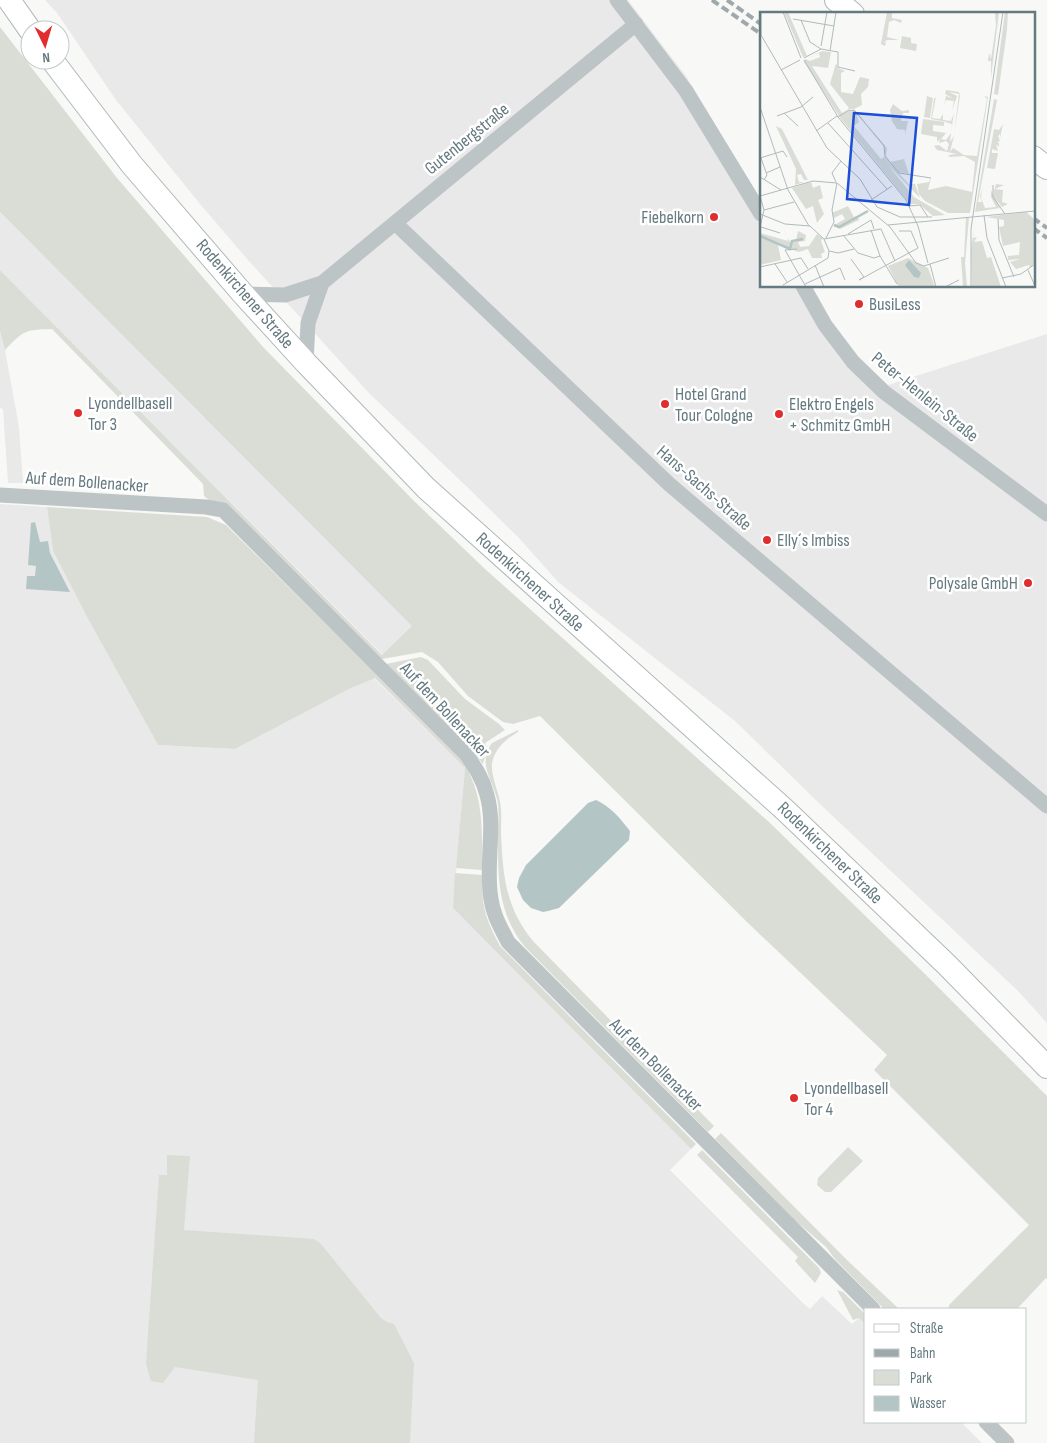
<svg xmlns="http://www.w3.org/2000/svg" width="1047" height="1443" viewBox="0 0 1047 1443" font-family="'Sofia Sans Condensed',sans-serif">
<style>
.built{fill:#e9e9e9}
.green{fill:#daddd5}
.water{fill:#b4c5c6}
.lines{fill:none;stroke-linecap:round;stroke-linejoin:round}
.secondary-casing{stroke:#afb8bb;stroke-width:24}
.street{stroke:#bdc4c6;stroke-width:15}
.secondary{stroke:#fff;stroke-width:22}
.rail{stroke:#9fa9ac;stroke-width:4;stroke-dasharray:8 4;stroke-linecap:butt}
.poi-dot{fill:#e02e2f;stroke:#fff;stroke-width:2}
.labels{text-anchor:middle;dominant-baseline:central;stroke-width:5;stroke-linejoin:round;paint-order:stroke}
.street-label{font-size:18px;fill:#647a80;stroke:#fff}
.poi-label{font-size:18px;fill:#647a80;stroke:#fff;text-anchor:start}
.inset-river{fill:none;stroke:#b4c5c6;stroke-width:2.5}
.inset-road{fill:none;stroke:#b0bbbc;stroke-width:1}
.view{fill:#1d4ed8;fill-opacity:0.15;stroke:#1d4ed8;stroke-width:2.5}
.inset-edge{fill:none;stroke:#647a80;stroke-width:2.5}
</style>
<rect width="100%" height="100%" fill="#f8f8f6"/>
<path class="built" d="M45,0H628L686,76L761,202V286H810L843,341L885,386L1047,334V1023L1018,991L822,806L735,721L558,582L519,538L465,485L369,393L248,260L200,204L116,100L57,13Z
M0,212L413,626L383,655L0,270Z
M0,331L5,350L19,427L23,483H8L3,409L0,408Z
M0,504L47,507L53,551L87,617L158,745L235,749L349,689L374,678L465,768L453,908L691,1149L670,1170L804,1304L810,1309L822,1296L852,1324L859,1318L866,1325V1422H961L982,1443H0Z"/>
<path class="green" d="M0,27L117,178L264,348L414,501L485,569L770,823L929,978L1047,1096V1279L1046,1278L1017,1309H949V1305L1029,1225L874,1070L887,1055L748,923L540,716L513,724L503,722L468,696L438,662L422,652L382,659L380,658L225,503L209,500L204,496L203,484L52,329C25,330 24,330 5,350L0,331V270L382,655L412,626L0,212Z
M47,507L207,517L226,525L451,748C459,757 467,766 471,777C484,806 482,839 482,870L456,868L465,768L375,678L349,689L235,749L158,745L87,617L53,551Z
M421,657L428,660L465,699L499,724L505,730L485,743L487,748L483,764L471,749L386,664Z
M518,730V732C506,739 494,749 492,764C491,776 498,790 500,802C502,812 501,823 501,833C503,876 505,906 533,941L714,1126L708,1132L525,947C496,911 498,874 498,831C498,822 499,813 498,804C495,782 476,765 492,743Z
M455,873L482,875C482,908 485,917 500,946L696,1144L691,1149L453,908Z
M721,1133L847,1260L899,1309H884L835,1259L826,1247L796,1221L715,1139Z
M848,1147L863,1161L831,1192H825L817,1185L818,1178Z
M702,1150L819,1268L821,1273L815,1283L795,1261L798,1257L697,1155Z
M167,1155L190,1156L184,1230L314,1239L321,1244L381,1318L387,1322L394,1324L414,1363L410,1443H254L258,1380L175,1367L163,1383L151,1381L146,1364L159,1175H167Z
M837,1290L843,1292L866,1315V1325L859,1318L853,1320Z"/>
<path class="water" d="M35,522L40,542L48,541L50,553L70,592L26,589L27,576H35L36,566L28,565L31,523Z
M596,800C611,807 620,818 630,831L629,840L559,908L548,911L543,912L531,908L523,900L517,887L519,878L526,865L588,803Z"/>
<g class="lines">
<g class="secondary-casing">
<path id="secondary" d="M9,0L30,30
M836,0L853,14
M52,60L132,165L243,294L306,363L426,488L785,810L947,965L1047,1067
M1033,157L1047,168"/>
</g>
<path class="street" d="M617,0L686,91L761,214
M395,223L669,484L1047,806
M803,286L825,325L853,362L884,392L1047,514
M243,294L285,295L322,283L636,24
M306,363L308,323L322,283
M0,495L206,507L223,510L466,754C475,767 483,779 487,795C496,826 485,867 491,899C493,915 501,928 508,942L873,1309
M986,1422L1007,1443"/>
<use href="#secondary" class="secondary"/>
<path class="rail" d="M712,0L761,34
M727,0L761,24
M1033,218L1047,228
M1033,228L1047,238"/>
</g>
<g class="poi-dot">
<circle cx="714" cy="217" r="5"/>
<circle cx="859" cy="304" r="5"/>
<circle cx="665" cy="404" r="5"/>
<circle cx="78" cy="413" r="5"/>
<circle cx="779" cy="414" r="5"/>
<circle cx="767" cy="540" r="5"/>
<circle cx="1028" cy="583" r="5"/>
<circle cx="794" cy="1098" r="5"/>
</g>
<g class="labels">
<g class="street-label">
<text transform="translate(467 139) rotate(-39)">Gutenbergstraße</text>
<text transform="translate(245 294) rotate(49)">Rodenkirchener Straße</text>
<text transform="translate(925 397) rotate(39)">Peter-Henlein-Straße</text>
<text transform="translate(87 482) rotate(4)">Auf dem Bollenacker</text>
<text transform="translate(704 488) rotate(41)">Hans-Sachs-Straße</text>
<text transform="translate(530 582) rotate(42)">Rodenkirchener Straße</text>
<text transform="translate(445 710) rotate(47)">Auf dem Bollenacker</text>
<text transform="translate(830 853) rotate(44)">Rodenkirchener Straße</text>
<text transform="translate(656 1065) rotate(45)">Auf dem Bollenacker</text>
</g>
<g class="poi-label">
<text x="704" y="217" text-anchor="end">Fiebelkorn</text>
<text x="869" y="304">BusiLess</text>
<text x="675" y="394">Hotel Grand<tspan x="675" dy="21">Tour Cologne</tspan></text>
<text x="88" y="403">Lyondellbasell<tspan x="88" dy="21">Tor 3</tspan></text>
<text x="789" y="404">Elektro Engels<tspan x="789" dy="21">+ Schmitz GmbH</tspan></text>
<text x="777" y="540">Elly´s Imbiss</text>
<text x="1018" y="583" text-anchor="end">Polysale GmbH</text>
<text x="804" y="1088">Lyondellbasell<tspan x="804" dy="21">Tor 4</tspan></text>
</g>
</g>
<g transform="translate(760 12)">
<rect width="275" height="275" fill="#f8f8f6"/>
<path d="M24,0H28L47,44L43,45ZM127,0H132V6L142,8L141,11L134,8L129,10L127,25L139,28H127L123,31L126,30L125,34L121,32ZM228,0H239L231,66V49H228L229,41L231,47L236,13L235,1ZM245,0H248L247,18L238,83L234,82ZM142,24L151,26V31L157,32L156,39L140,36ZM62,39L71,40L68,56L52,54L82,101L89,96L70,72L76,51L78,56L85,59L81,61V80L93,82L100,65L109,67L108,75L101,82L102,93L94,97L106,111L92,97H88L82,102L89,98L96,101L99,110L94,114L121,147L124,145L123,134L100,107L123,134L124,144L130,151L152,176V172H155L160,186L128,153L154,185L185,203L173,204L159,192H150L81,107L44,50L45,47L50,49L60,45L59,41L49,46ZM186,78L199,80L200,84L194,122L199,82L189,80L197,84L192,99L194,89L186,88L184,94L186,84L194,87L185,82ZM167,84L173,86L170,106L164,105ZM224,84L228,85L210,201H188L165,189L159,182L157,172L169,170L171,166L168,178L186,174L212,180L215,150L204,144L190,145L188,143L197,142L177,138L174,134L179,133L187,139L189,132L186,129L179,131L180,127L177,130V125L161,122L163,107L192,111L171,107L174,87L176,85L172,106L180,107L183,102V108L191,109L194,101L191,120L192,112L184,110V114L173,113V119L186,121L181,127L186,128L191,121L190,130L194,124L190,140L193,136L204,143L217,144L227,87ZM234,87L237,88L218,190H222L220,185L223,175L221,186L225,196L236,195L231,185V178L240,196L215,200ZM133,92L142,99L149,98V101H143L141,109H148L145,123V118L137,117L132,109L130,98ZM107,112L127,136L126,144L130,150L144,147L149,162L138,160L126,145L125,141V136L124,134ZM243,112L240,126V122L238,124L240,129L237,130L239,131V135L236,132L238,139L232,137V141H238L235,157L227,156L234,117L239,118ZM16,114L22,117L48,168H44L41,162L37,163L39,170H44L35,173L36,157ZM51,170L53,176L60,173L63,186L58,188L64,202L57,211L53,194L46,197L32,176ZM236,172L244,173L235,177L243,178L242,190L248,192L242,195L234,185V179ZM88,194L94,205L98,204L99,208L80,217L76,212L85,207L82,202L74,206L72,201ZM266,200L274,207L275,250L270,256L269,253L256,257L250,250L261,247L248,248V244L259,243L260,230L243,234L239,215L244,214V208L226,205ZM216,204L213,226L217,225L214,230L222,229L227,246L231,245L241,275H212L211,237ZM206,205L209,206L205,251L207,275H203L201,245H204ZM38,219L46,223L45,229L38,230L40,235L49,234L57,222L63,226L61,229L65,240L61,242L62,246H52L48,237L39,240L18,233L21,248L0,253V221L28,229V226L30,230L36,228ZM148,246L168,256L175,275H139L128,254Z" fill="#daddd5"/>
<path d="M149,248L161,261L159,266L154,265L145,253Z" fill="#b4c5c6"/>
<path class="inset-river" d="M74,213L79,215L108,199M0,224L30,237L32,229L43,227"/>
<path class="inset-road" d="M1,0V23L67,136L100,167L117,195L140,205H172M23,0L41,46M33,7L74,14M41,8L50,30L61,37M61,34L67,0M70,39L76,0M44,46L61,37L78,40V55L95,59M44,48L78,105L146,188L158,214L168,251M21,58L40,48M0,95L28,178L49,214M24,101L38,114M17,104L41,95L53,85M78,105L89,98L95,99L124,134L125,144L139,161L171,166M68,111L127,177M56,119L77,104M0,146L23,139L27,145M1,146L7,163L4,168M275,153V208M6,161L20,155M0,165L21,178M76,170L72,161L81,149M233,173V185L245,202M0,184L4,198L0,215M0,184L53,169L77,171L130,215L156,251L164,254L170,252L176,275M111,188L132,174M149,194L160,193L168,205M4,198L34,190M0,202L25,212L50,214L64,227L121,217L135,249M224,203L227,226L246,275M238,207L239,228L254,265M128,213L275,199M1,215L20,221M111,218L120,244L137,272M88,222L111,208L114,217M83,223L98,241L114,246L120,244M66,226L74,210L72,198L77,171M37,237L25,238L46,275M69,239L78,241L94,237M91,247L104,265M15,252L27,270M170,252L189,246M55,253L64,275M0,255L41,246L48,257M268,258L275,274M104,265L99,268L158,236L151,219H139M242,266L261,262L275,252M45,272L80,256L85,268M23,273L68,246L69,239L64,227M185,275L199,268M211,275V217L243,0"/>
<path class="view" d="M94,101L157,106L149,193L87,187Z"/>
<rect width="275" height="275" class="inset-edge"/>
</g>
<rect x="864" y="1308" width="162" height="115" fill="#ffffff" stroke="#c1cacc"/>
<rect x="874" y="1324" width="25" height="8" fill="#ffffff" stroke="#c1cacc"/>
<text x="910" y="1333" font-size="15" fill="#647a80">Straße</text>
<rect x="874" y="1349" width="25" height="8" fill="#9fa9ac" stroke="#c1cacc"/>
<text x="910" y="1358" font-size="15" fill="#647a80">Bahn</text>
<rect x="874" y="1370" width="25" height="15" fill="#daddd5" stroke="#c1cacc"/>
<text x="910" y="1383" font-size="15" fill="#647a80">Park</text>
<rect x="874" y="1396" width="25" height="15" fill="#b4c5c6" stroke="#c1cacc"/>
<text x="910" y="1408" font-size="15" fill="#647a80">Wasser</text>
<g transform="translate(45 45) rotate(175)"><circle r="24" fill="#ffffff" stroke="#c1cacc"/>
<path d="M0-4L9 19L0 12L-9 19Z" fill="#e02e2f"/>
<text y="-8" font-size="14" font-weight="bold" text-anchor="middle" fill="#647a80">N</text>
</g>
</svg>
